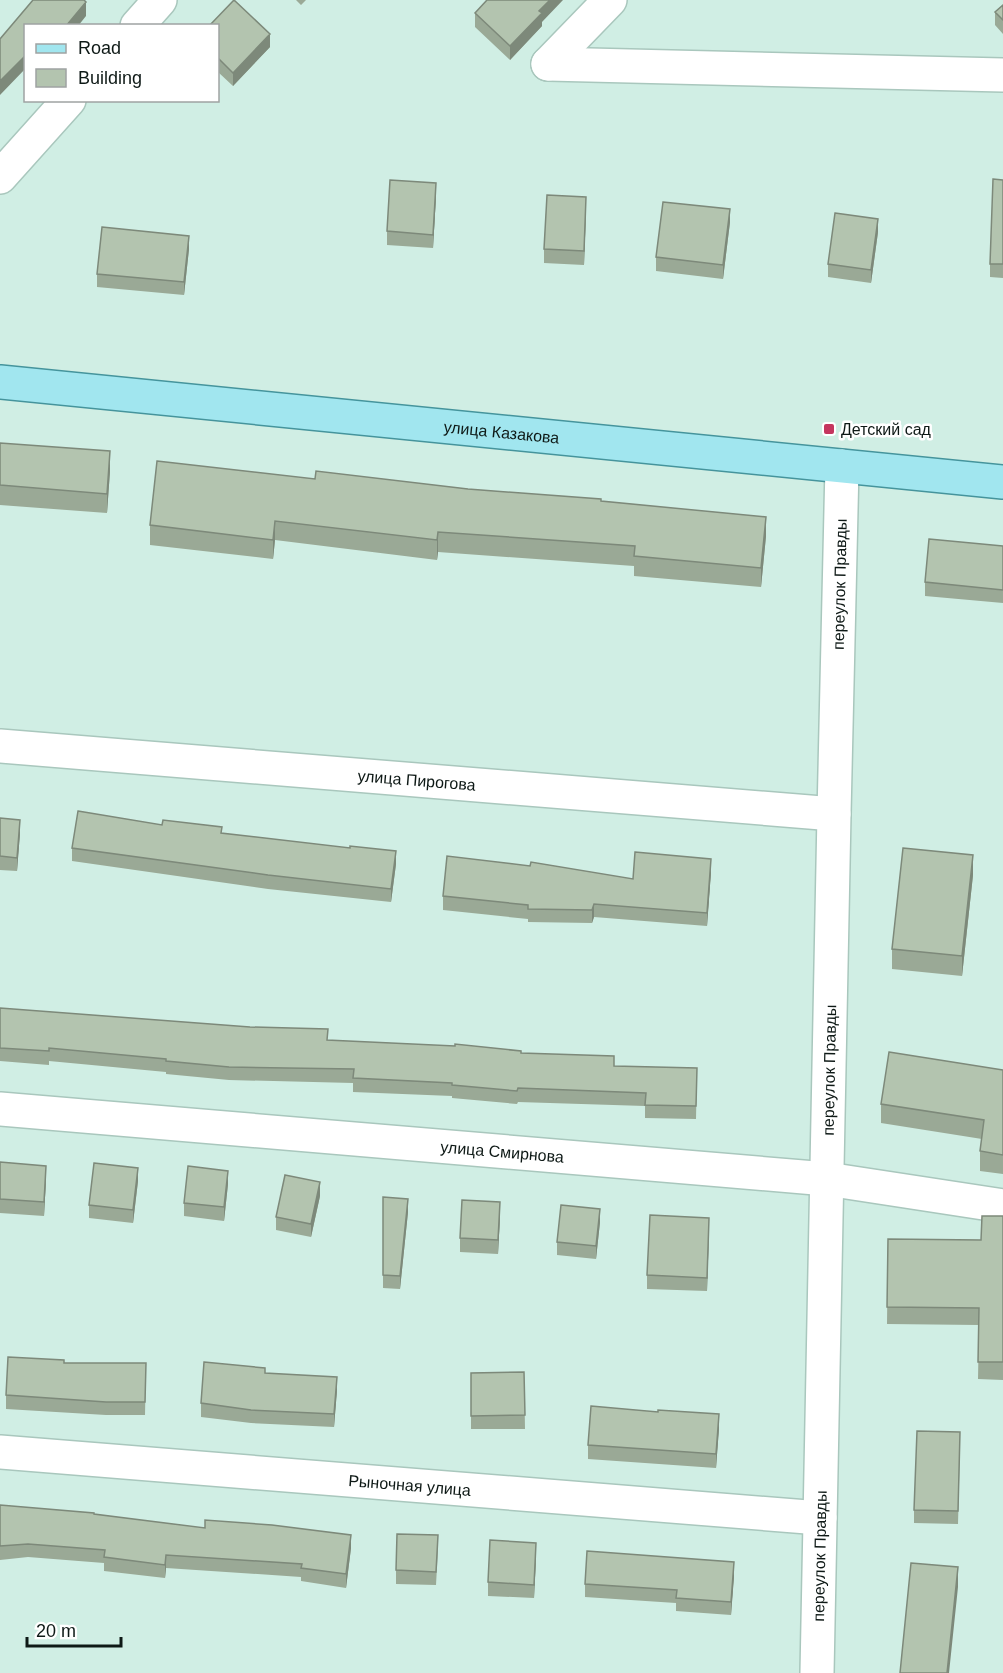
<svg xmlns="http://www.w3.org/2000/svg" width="1003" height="1673" viewBox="0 0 1003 1673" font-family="Arial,sans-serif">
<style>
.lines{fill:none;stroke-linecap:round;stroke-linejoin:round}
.minor-casing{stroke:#a9c7bd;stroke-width:36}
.major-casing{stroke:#45949c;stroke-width:36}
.minor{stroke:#fff;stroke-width:33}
.major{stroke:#a1e6ef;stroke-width:33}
.wall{fill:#9aa996}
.shaded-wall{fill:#7d897a}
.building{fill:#b3c4af;stroke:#7d897a;stroke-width:1.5}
.poi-dot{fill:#c5365f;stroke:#fff;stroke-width:2}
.labels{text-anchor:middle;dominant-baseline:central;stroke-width:5;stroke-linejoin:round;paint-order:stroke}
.poi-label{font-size:16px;fill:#0e1916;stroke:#fff;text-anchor:start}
.street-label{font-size:16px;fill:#0e1916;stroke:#fff}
</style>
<rect width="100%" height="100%" fill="#d0eee4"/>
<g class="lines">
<g class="minor-casing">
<g id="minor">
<path d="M137,26L160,0"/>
<path d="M548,64L1003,75"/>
<path d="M548,64L610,0"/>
<path d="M0,177L69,100"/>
<path id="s1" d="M0,746L834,814"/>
<path id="s2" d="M0,1109L827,1179L1003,1206"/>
<path id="s3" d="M0,1452L820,1518"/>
<path id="s4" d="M817,1673L834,814L842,466"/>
</g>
</g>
<g class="major-casing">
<g id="major">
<path id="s5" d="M0,382L1003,482"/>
</g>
</g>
<use href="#minor" class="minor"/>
<use href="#major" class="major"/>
</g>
<path class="wall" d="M296,0H306L301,5Z
M1003,5V34L995,25V12Z
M475,13L542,22V26L510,60L475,27Z
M218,26L270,47L233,86L218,72Z
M1003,180V278L990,277V264Z
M436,196L433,248L387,245V231Z
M586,211L584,265L544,263V249Z
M730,222L723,279L656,271V257Z
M878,232L871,283L828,277V264Z
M189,249L184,295L97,287V274Z
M0,443L110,471L107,513L0,505Z
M315,479L468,489L601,501L766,536L761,587L634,576V566L438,552L437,560L275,540L273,559L150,545V525Z
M1003,546V603L925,596V582Z
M0,818L20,833L17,871L0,870Z
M162,825L222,833L396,864L391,902L268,889L72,861V848Z
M711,872L707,926L594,917L592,923L528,922V919L443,910V896Z
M973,875L962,976L892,969V949Z
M0,1008L328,1040L521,1053L614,1066L697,1068L696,1119L645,1118V1106L518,1102L517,1104L452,1098V1096L353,1092V1083L229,1080L166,1074V1072L49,1061V1065L0,1061Z
M1003,1070V1174L980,1171V1151L982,1139L881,1123V1104Z
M0,1162L46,1179L44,1216L0,1213Z
M138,1181L133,1223L89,1218V1205Z
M228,1184L224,1221L184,1216V1203Z
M320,1196L311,1237L276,1230V1217Z
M383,1197L408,1212L400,1289L383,1288Z
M500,1216L498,1254L460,1252V1238Z
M1003,1216V1380L978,1379L979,1325L887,1324L888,1239L981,1240Z
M600,1222L596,1259L557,1255V1242Z
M709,1231L707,1291L647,1289V1275Z
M64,1363H146L145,1415H106L6,1409V1395Z
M524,1372L525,1429H471V1373Z
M337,1390L334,1427L251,1423L201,1417V1403Z
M719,1428L716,1468L588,1459V1445Z
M960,1445L958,1524L914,1523V1510Z
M0,1505L94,1514L351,1548L346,1588L301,1581V1577L166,1568L165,1578L104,1571V1563L28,1557L0,1560Z
M438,1549L436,1585L396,1584V1570Z
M536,1557L534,1598L488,1596V1582Z
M734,1576L731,1615L676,1611V1603L585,1597V1584Z"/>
<path class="shaded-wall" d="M550,0H563L542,22V26L510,60V46L539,11Z
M86,2V16L78,26H66Z
M270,34V47L233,86V73Z
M26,55V68L0,95V81Z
M436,183V196L433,248V235Z
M586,197V211L584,265V251Z
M730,209V222L723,279V265Z
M878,219V232L871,283V270Z
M189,236V249L184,295V282Z
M110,451V471L107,513V494Z
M766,517V536L761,587V568Z
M275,521V540L273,559V540Z
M438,532V552L437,560V540Z
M20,820V833L17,871V858Z
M396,851V864L391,902V889Z
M973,855V875L962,976V956Z
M711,859V872L707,926V913Z
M594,904V917L592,923V910Z
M46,1166V1179L44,1216V1202Z
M138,1168V1181L133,1223V1210Z
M228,1171V1184L224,1221V1207Z
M320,1182V1196L311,1237V1224Z
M408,1199V1212L400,1289V1276Z
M500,1202V1216L498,1254V1240Z
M600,1209V1222L596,1259V1246Z
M709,1218V1231L707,1291V1278Z
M337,1377V1390L334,1427V1414Z
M719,1414V1428L716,1468V1454Z
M351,1535V1548L346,1588V1574Z
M536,1543V1557L534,1598V1585Z
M166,1555V1568L165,1578V1565Z
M734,1562V1576L731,1615V1602Z
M958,1567V1587L949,1673H947Z"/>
<path class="building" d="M33,0H84L86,2L66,26H26V55L0,81V39Z
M234,0L270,34L233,73L218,58V26H209Z
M487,0H550L539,11L542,13L510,46L475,13Z
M1003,5V20L995,12Z
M993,179L1003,180V264H990Z
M390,180L436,183L433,235L387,231Z
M547,195L586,197L584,251L544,249Z
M663,202L730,209L723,265L656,257Z
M835,213L878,219L871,270L828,264Z
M102,227L189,236L184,282L97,274Z
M0,443L110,451L107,494L0,485Z
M157,461L315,479L316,471L468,489L601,499V501L766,517L761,568L634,556L635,546L438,532L437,540L275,521L273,540L150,525Z
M929,539L1003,546V590L925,582Z
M78,811L162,825L163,820L222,827L221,833L350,848V846L396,851L391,889L268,875L72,848Z
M0,818L20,820L17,858L0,856Z
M903,848L973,855L962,956L892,949Z
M635,852L711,859L707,913L594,904L592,910L528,909V905L443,896L447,856L530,866L531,862L633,879Z
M0,1008L250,1027L328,1029L327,1040L455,1046V1044L521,1051V1053L614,1056V1066L697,1068L696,1106L645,1105L646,1093L518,1088L517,1091L452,1085V1083L353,1078L354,1069L229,1067L166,1061V1059L49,1048V1051L0,1048Z
M889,1052L1003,1070V1155L980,1151L984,1120L881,1104Z
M0,1162L46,1166L44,1202L0,1199Z
M94,1163L138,1168L133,1210L89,1205Z
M188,1166L228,1171L224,1207L184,1203Z
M285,1175L320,1182L311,1224L276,1217Z
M383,1197L408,1199L400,1276L383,1275Z
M462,1200L500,1202L498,1240L460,1238Z
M561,1205L600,1209L596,1246L557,1242Z
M650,1215L709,1218L707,1278L647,1275Z
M982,1216H1003V1362H978L979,1308L887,1307L888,1239L981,1240Z
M8,1357L64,1360V1363H146L145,1402H106L6,1395Z
M204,1362L265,1368V1373L337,1377L334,1414L251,1410L201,1403Z
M524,1372L525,1415L471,1416V1373Z
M591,1406L658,1412V1410L719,1414L716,1454L588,1445Z
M917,1431L960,1432L958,1511L914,1510Z
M0,1505L94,1513V1514L205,1528V1520L272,1525L351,1535L346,1574L301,1568L302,1564L166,1555L165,1565L104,1557L105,1550L28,1544L0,1546Z
M397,1534L438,1535L436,1572L396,1570Z
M490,1540L536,1543L534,1585L488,1582Z
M587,1551L734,1562L731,1602L676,1598L677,1590L585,1584Z
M911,1563L958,1567L947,1673H900Z"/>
<rect class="poi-dot" x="823" y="423" width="12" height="12" rx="3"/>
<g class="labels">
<g class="poi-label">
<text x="841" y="429">Детский сад</text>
</g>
<g class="street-label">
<text stroke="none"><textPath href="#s5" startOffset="504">улица Казакова</textPath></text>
<text stroke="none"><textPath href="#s4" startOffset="1089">переулок Правды</textPath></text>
<text stroke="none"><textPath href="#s1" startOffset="418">улица Пирогова</textPath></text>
<text stroke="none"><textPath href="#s4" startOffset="603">переулок Правды</textPath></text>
<text stroke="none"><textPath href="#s2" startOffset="504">улица Смирнова</textPath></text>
<text stroke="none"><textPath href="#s3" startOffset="411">Рыночная улица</textPath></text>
<text stroke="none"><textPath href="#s4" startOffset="117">переулок Правды</textPath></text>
</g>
</g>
<rect x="24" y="24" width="195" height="78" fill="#ffffff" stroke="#9fa3a2" stroke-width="1.5"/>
<rect x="36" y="44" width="30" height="9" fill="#a1e6ef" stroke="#9fa3a2" stroke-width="1.5"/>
<text x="78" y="54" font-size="18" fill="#0e1916">Road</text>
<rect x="36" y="69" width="30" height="18" fill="#b3c4af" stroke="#9fa3a2" stroke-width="1.5"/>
<text x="78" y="84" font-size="18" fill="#0e1916">Building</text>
<path d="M27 1637v9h94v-9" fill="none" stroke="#0e1916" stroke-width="3"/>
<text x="36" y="1637" font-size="18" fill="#0e1916" stroke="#ffffff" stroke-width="4.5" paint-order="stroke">20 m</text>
</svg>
